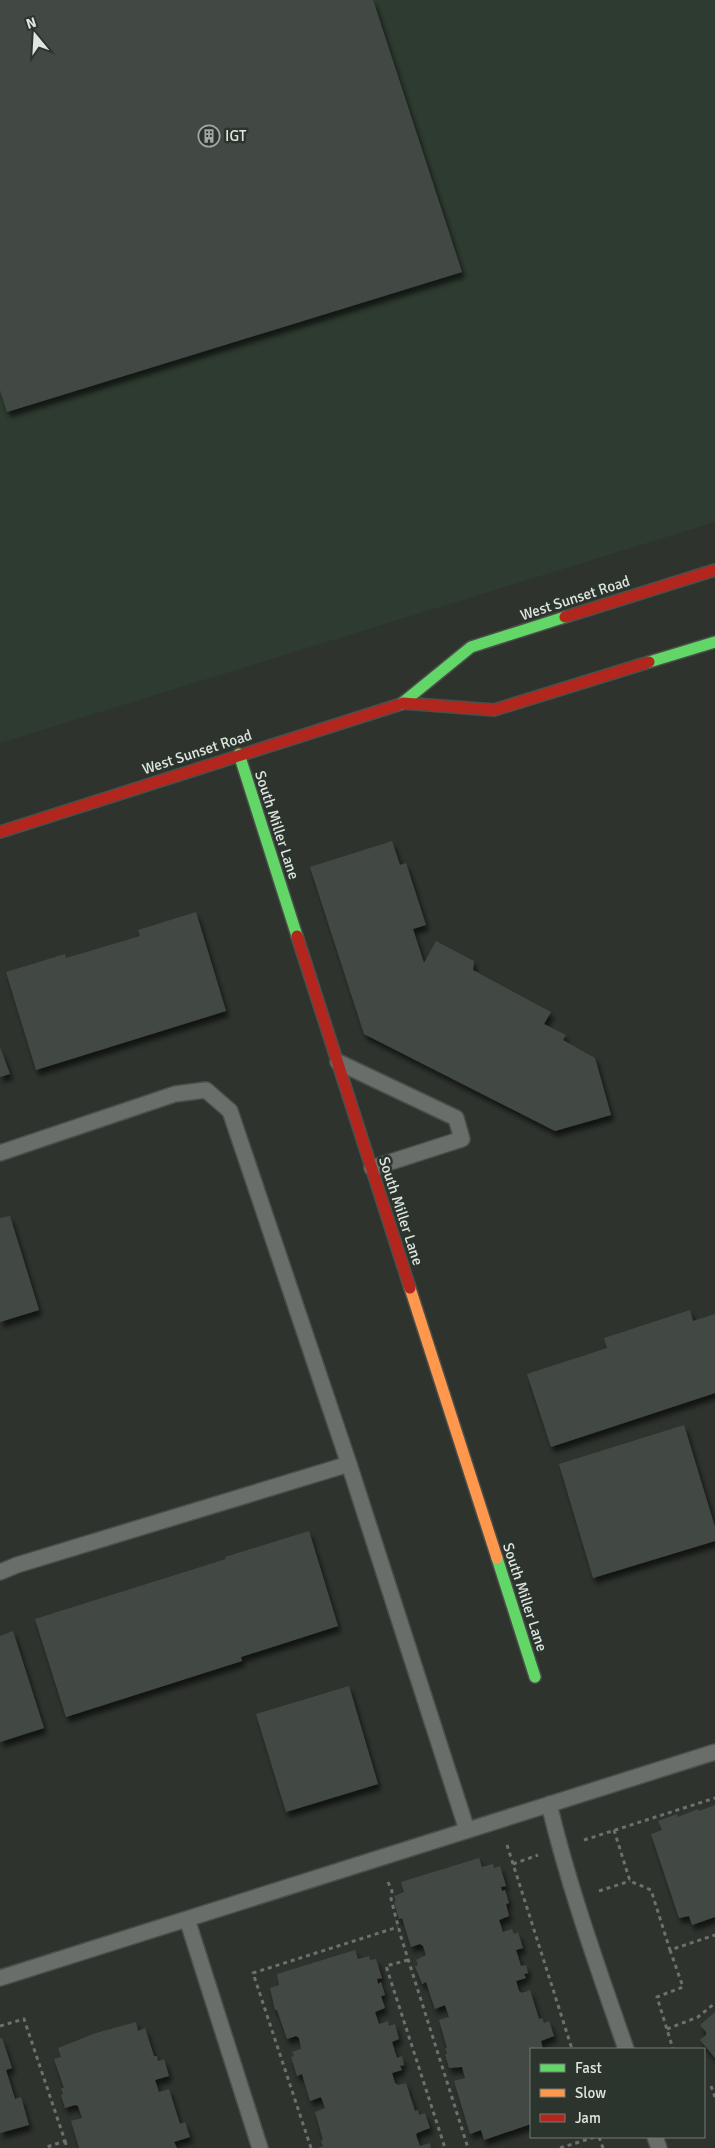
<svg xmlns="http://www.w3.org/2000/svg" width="715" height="2148" viewBox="0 0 715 2148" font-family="Signika,sans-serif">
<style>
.built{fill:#2e3b30}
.building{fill:#434844;filter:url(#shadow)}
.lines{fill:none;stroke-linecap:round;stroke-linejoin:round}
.lane-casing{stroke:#4b4f4b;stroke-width:18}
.fast-casing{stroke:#4b4f4b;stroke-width:14}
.slow-casing{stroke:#4b4f4b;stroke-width:14}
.jam-casing{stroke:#4b4f4b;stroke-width:14}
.path{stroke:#6e706e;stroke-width:3;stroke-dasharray:4 4;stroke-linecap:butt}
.lane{stroke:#6a6e6a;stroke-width:15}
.fast{stroke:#63d668;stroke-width:11}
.slow{stroke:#ff974d;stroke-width:11}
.jam{stroke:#b3261e;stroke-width:11}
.labels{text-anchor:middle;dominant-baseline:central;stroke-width:5;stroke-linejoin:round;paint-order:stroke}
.poi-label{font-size:15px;fill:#dfe5e0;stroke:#2c352d;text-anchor:start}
.street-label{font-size:15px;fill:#dfe5e0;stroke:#2c352d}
</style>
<defs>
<filter id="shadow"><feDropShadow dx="3" dy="5.5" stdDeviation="2.5" flood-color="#0009"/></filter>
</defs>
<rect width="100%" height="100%" fill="#2e332e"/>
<path class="built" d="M0,0H715V522L0,743Z"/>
<path class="building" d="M0,0H373L462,272L7,412L0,390Z
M392,841L400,865L406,863L426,925L413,929L424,963L436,941L474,961L473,970L551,1012L544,1024L566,1035L563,1040L595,1058L611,1115L555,1131L364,1034L310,867Z
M196,912L226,1011L36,1070L6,972L65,954L66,958L140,936L138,930Z
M0,1047L10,1074L0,1077Z
M10,1216L39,1310L0,1322V1218Z
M690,1310L693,1321L715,1314V1393L551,1447L527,1374L607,1348L604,1338Z
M684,1425L715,1527V1541L593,1578L559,1464Z
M309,1531L338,1626L241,1657L242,1661L66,1717L35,1619L226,1559L225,1557Z
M13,1631L44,1728L0,1742V1636Z
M349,1686L378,1784L286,1812L256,1714Z
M715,1805V1917L692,1925L689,1916L679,1918L651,1834L662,1830L658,1821L677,1814L678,1817L698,1809L699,1811Z
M479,1858L482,1867L493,1864L494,1868L500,1866L506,1886L501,1887L502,1891L505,1890L509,1903L506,1904L509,1916L499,1920L503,1932L512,1929L514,1934L518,1932L523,1948L516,1950L521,1966L526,1965L528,1973L524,1974L526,1978L516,1981L519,1991L522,1993L530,1990L539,2019L542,2018L544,2023L549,2021L554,2036L541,2041L543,2049H531V2124L484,2140L481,2130L470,2134L454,2081L465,2078L462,2067L449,2068L445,2054H447L445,2048H447L439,2020L449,2017L445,2005L435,2009L426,1982L422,1984L415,1966L418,1965L416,1960L426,1955L423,1946L420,1944L411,1947L402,1918L399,1919L394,1902L396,1901L394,1896L404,1892L401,1882Z
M355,1950L358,1959L369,1956L370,1960L376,1959L382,1978L377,1979L378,1984L381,1982L385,1995L381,1996L385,2008L375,2012L379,2024L388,2021L389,2026L395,2024L399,2039L392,2042L397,2058L402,2056L404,2065L400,2066L402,2070L392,2073L395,2083L398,2085L406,2083L415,2111L418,2110L419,2115L425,2113L430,2128L417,2133L416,2135L420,2146L430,2143L431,2148H318L323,2146L321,2141L323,2140L315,2112L325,2108L321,2097L310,2101L302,2074L297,2076L291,2057L294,2056L292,2052L301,2049L299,2038L296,2036L287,2039L277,2010H275L270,1988L279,1985L277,1974Z
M715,2012V2058L700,2040L706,2035V2032L700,2025Z
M136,2022L138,2031L145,2028L154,2056H157L158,2061L164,2059L169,2076L155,2080L159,2092L169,2089L180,2124L185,2122L190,2137L174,2142L177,2148H79L71,2121L82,2118L78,2106L75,2105L65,2108L61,2095L63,2094L61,2088H64L54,2059L61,2057L58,2048L96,2033Z
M0,2038H2L12,2068L6,2070L15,2099L21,2097L29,2125L0,2133Z"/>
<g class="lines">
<g class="lane-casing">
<path id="lane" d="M338,1062L456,1118L462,1139L372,1168
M0,1153L175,1094L206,1090L230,1111L349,1464L467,1830
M0,1572L17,1565L349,1464
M549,1804C569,1888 598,1968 626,2049
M187,1919L260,2148
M0,1978L715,1752
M655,2137L659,2148"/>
</g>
<g class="fast-casing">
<path id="fast" d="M649,662L715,642
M401,704L471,647L565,617
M239,754L297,936
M497,1558L535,1677"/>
</g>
<g class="slow-casing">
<path id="slow" d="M410,1288L497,1558"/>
</g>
<g class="jam-casing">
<path id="jam" d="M565,617L715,570
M403,703L494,710L649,662
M0,832L401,704
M297,936L410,1288"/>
</g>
<path class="path" d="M614,1830L630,1881L651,1890L670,1950L715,1935
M584,1840L715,1798
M507,1845L572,2049
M513,1864L538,1855
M388,1882L392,1891L391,1899L401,1937L468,2148
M599,1891L630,1881
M670,1950L683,1987L657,1997L673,2049
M408,1960L386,1966L445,2148
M0,2026L24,2019L65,2141L44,2148
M667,2029L698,2017L715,2003
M711,2086L715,2097
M599,2137L603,2148
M65,2141L67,2148
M311,2148L253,1973L398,1927
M560,2148L595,2137"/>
<use href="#lane" class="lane"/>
<use href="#fast" class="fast"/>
<use href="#slow" class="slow"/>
<use href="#jam" class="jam"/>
</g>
<defs>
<g id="building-ring" transform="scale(1.125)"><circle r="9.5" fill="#2c352d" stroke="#a1a7a2" stroke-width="1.5"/><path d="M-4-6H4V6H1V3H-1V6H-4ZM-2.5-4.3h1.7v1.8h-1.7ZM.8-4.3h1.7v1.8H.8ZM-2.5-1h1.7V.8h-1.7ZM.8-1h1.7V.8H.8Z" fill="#a1a7a2"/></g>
</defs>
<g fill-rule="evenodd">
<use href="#building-ring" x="209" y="136"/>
</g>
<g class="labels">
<g class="poi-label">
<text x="225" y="136">IGT</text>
</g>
<g class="street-label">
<text transform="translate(575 598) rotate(-18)">West Sunset Road</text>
<text transform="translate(197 752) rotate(-18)">West Sunset Road</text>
<text transform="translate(277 825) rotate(72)">South Miller Lane</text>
<text transform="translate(401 1211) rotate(72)">South Miller Lane</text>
<text transform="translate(525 1597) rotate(72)">South Miller Lane</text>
</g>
</g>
<rect x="530" y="2048" width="175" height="90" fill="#2c352d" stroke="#747b75"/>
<rect x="540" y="2064" width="25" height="8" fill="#63d668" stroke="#747b75"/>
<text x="575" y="2073" font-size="15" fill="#dfe5e0">Fast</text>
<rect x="540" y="2089" width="25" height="8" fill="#ff974d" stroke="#747b75"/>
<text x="575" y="2098" font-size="15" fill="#dfe5e0">Slow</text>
<rect x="540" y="2114" width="25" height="8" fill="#b3261e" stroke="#747b75"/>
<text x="575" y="2123" font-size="15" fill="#dfe5e0">Jam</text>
<g transform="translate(35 35) rotate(342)" stroke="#2c352d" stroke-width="4" paint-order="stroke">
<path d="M0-4L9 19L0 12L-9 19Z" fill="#dfe5e0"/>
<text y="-8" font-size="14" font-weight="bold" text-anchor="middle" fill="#dfe5e0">N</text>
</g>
</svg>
